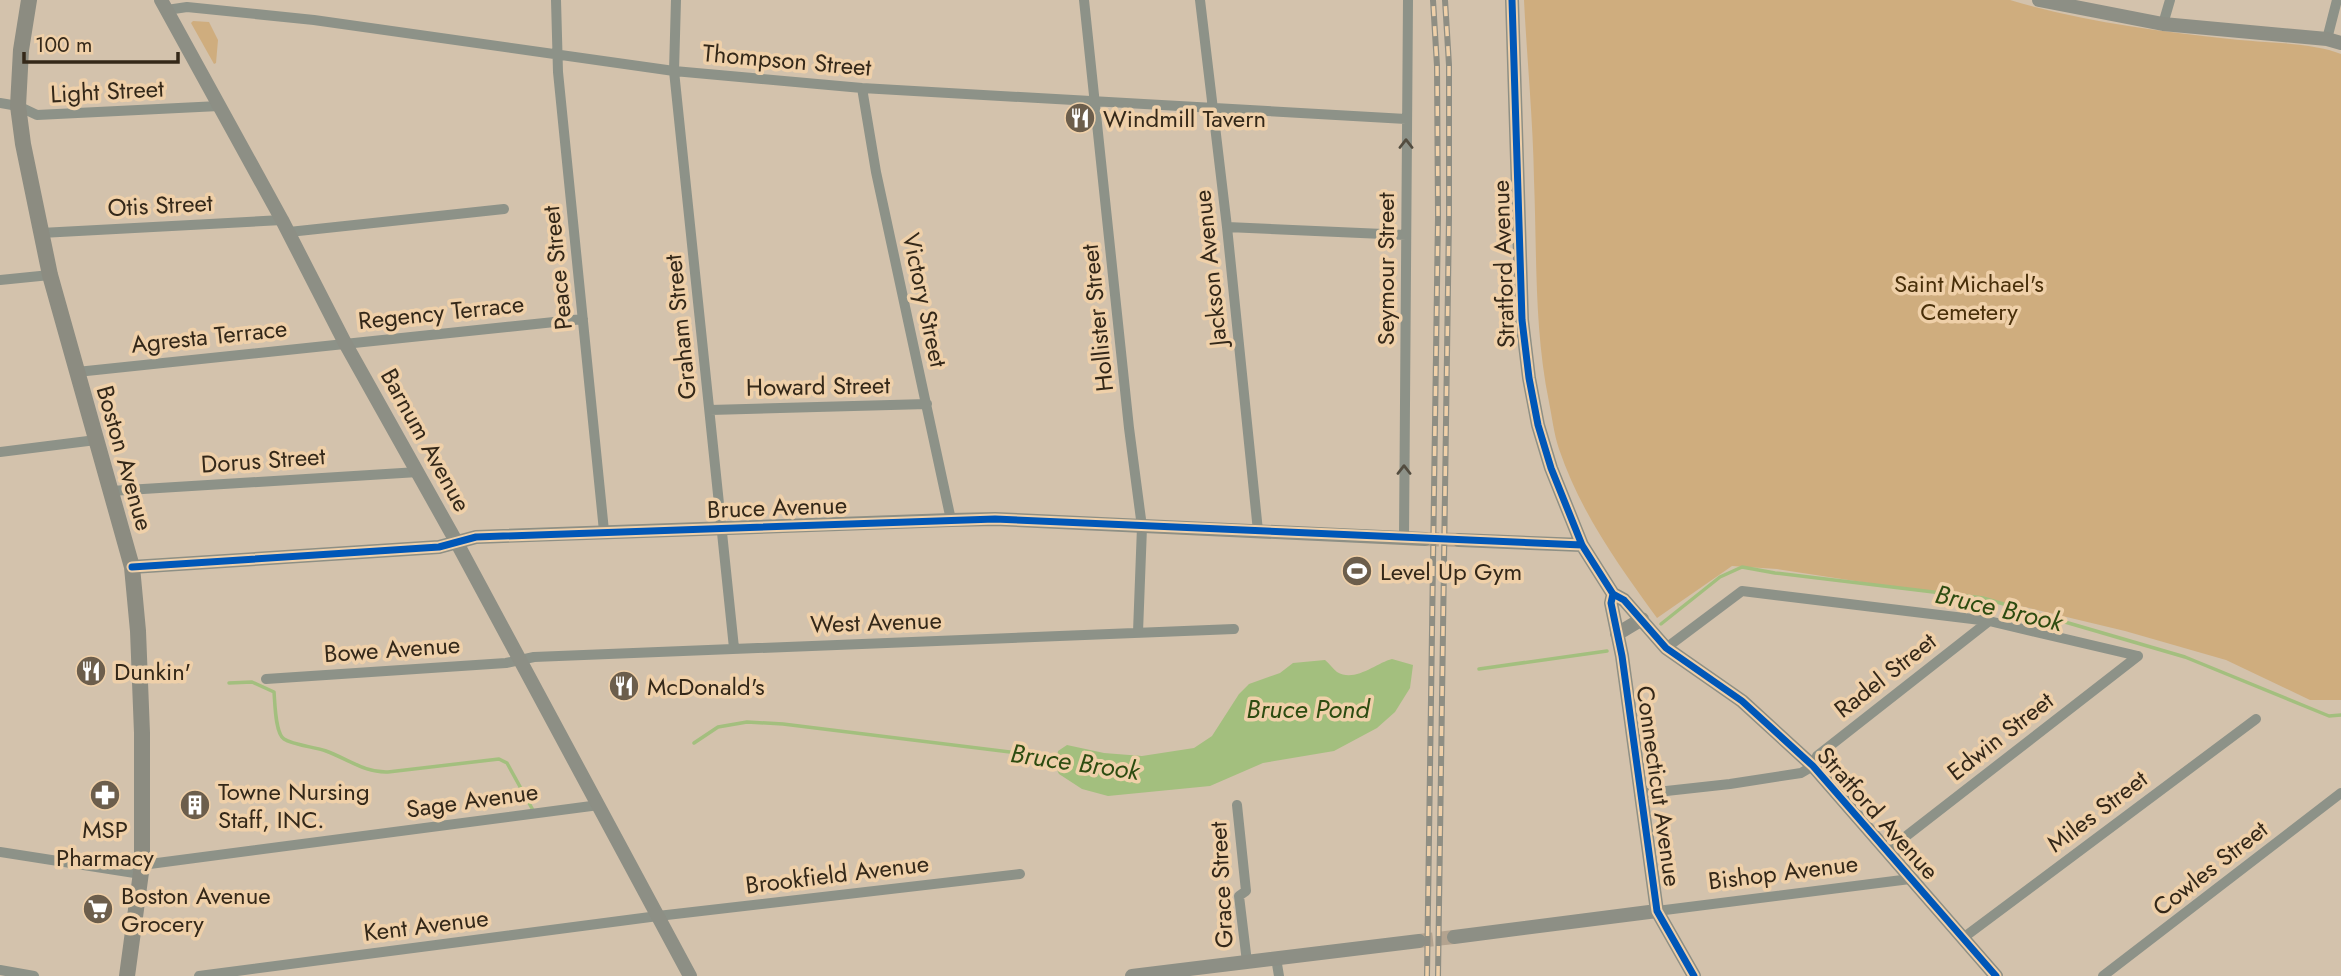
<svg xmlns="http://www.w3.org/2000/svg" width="2341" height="976" viewBox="0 0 2341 976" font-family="Jost,sans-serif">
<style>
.green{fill:#cfad7e}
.water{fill:#a3bf7e}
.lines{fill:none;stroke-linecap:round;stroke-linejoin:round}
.stream{stroke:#a3bf7e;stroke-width:3.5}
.secondary-tunnel{stroke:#b3a38f;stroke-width:14;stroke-dasharray:14 7;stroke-linecap:butt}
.street{stroke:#8d9288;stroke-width:10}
.secondary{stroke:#8d8f85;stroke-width:14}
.primary{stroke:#8c8c81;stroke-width:16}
.rail-casing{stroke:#8f8e83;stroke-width:6}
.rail{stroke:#efd0a9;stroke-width:3.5;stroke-dasharray:10;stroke-linecap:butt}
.cycleway-casing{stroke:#efd0a9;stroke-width:11}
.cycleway{stroke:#0057b8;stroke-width:7}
.oneway{stroke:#534d40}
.labels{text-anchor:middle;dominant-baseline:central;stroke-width:7;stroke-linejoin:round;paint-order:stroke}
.street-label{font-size:24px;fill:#342819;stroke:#efd0a9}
.poi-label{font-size:24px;fill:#342819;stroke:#efd0a9;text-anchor:start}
.park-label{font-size:24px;fill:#482f0a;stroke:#efd0a9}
.water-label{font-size:26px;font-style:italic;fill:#2d4c11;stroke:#efd0a9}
</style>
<rect width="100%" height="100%" fill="#d3c2ac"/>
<path class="green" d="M1524,0H2010C2081,21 2156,31 2230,39C2262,43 2312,42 2341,54V700H2310L2226,660L2125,631L2025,607L1777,569L1732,566L1657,618C1617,563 1581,513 1559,449C1554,434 1552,417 1549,402C1534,328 1537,255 1534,180C1533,120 1527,60 1524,0Z
M193,21L209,22L218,40L216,63L214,64L191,23Z"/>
<path class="water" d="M1392,659L1413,665L1410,688L1395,712L1377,728L1334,751L1263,763L1210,786L1108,796L1082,789L1059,774L1056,768L1058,751L1067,745L1104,753L1142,756L1194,748L1212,736L1239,694L1249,684L1280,673L1293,663L1325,660C1329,663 1333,669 1337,672C1355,683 1376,663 1392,659Z"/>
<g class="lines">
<path class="stream" d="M1661,624L1720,577L1742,567L1775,573L1983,598L2185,657L2329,716L2341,715
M1479,669L1607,651
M229,683L252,682L274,692C275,702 275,733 284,739C293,745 315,747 326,751C348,759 365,773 388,772L499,759L507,763L534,812
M694,743L718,727L747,722L783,724L1059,758"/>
<path class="secondary-tunnel" d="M1425,539L1459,540
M1419,941L1454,937"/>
<path class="street" d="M556,0L558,72L604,531
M676,0L674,71L734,648
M1084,0L1129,428L1142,527L1138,632
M1200,0L1227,227L1258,531
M167,10L187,7L314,20L674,71L862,88L1406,119
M2163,24L2170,0
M2327,39L2337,0
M862,88L876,172L951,520
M0,103L18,106L37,115L219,106
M1227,227L1406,235
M289,232L504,209
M41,233L282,220
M0,280L50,275
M77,372L583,319
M710,410L927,404
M0,452L96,440
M111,491L418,472
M1404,538L1408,0
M1666,648L1742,591L1989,621L2138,656
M266,679L506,663L534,657L1234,629
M1639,794L1730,784L1801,773L1813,766L1817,756L1989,621
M1237,805L1246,891L1239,896L1247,962
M1887,851L2138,656
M0,852L141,874
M142,865L599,805
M1657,911L1910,879
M1963,938L2256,719
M1276,958L1279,976
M0,970L34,976
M199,976L658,916L1020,874
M2103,976L2341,793"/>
<path class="secondary" d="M161,0L282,220L345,343L457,543L690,976
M1512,0L1522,320L1529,378L1538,425L1551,468L1582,545L1613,594L1624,600L1666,648L1742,701L1813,766L1996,976
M2039,0L2163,24L2327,39L2341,43
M1459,540L1582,545
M132,567L439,547L476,537L951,520L995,519L1425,539
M1613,594L1611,603L1622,656L1657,911L1694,976
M1617,634L1642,619
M1454,937L1657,911
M1132,976L1419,941"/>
<path class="primary" d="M29,0L21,50L18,106L23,144L50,275L132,567L138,631L142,733V865L127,976"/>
<g class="rail-casing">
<path id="rail" d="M1427,976L1438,217L1437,66L1433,0
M1438,976L1449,217V65L1445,0"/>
</g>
<use href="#rail" class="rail"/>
<g class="cycleway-casing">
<path id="cycleway" d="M1512,0L1522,320L1529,378L1538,425L1551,468L1582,545L1613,594L1624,600L1666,648L1742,701L1813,766L1996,976
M132,567L439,547L476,537L995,519L1582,545
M1613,594L1611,603L1622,656L1657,911L1694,976"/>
</g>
<use href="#cycleway" class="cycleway"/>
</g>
<defs><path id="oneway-chevron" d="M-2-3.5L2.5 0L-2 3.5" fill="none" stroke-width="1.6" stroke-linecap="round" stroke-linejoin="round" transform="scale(1.75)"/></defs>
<g class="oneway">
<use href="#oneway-chevron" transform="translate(1406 144) rotate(-90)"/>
<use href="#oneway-chevron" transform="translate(1404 470) rotate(-90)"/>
</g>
<defs>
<g id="restaurant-disc" transform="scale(1.575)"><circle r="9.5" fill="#6c5e4c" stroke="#efd0a9"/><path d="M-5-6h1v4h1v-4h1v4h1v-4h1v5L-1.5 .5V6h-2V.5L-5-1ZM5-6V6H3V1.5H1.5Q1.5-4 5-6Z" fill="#fff"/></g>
<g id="stadium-disc" transform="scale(1.575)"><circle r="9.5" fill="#6c5e4c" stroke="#efd0a9"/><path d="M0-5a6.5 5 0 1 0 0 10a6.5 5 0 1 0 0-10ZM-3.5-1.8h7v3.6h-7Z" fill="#fff"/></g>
<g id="pharmacy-disc" transform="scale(1.575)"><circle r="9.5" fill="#6c5e4c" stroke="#efd0a9"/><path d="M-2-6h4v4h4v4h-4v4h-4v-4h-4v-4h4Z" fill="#fff"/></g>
<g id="building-disc" transform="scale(1.575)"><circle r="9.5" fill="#6c5e4c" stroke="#efd0a9"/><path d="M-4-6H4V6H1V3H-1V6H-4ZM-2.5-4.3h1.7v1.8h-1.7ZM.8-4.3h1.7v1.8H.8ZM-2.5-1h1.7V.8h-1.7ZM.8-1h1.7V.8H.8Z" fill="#fff"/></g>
<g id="supermarket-disc" transform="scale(1.575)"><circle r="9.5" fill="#6c5e4c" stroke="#efd0a9"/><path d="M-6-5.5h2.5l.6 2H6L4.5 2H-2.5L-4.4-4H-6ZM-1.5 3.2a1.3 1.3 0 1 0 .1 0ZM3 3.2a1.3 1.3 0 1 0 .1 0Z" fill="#fff"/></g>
</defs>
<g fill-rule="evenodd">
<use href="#restaurant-disc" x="1080" y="118"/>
<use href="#stadium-disc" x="1357" y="571"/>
<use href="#restaurant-disc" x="91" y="671"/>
<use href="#restaurant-disc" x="624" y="686"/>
<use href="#pharmacy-disc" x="105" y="795"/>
<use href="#building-disc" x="195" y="805"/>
<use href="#supermarket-disc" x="98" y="909"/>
</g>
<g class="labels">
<g class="street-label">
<text transform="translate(787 60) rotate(5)">Thompson Street</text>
<text transform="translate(107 91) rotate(-3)">Light Street</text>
<text transform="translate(160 205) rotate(-3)">Otis Street</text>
<text transform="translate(1503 264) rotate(-92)">Stratford Avenue</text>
<text transform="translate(557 268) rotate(-96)">Peace Street</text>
<text transform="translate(1210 268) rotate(-96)">Jackson Avenue</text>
<text transform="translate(1385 269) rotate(-90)">Seymour Street</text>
<text transform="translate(925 300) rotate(78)">Victory Street</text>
<text transform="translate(441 312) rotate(-6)">Regency Terrace</text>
<text transform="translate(1097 318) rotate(-96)">Hollister Street</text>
<text transform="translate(680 327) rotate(-96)">Graham Street</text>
<text transform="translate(209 336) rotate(-6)">Agresta Terrace</text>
<text transform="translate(818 386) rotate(-1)">Howard Street</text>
<text transform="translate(426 440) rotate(61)">Barnum Avenue</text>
<text transform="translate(125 458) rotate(74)">Boston Avenue</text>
<text transform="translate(263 460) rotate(-4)">Dorus Street</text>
<text transform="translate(777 507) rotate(-2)">Bruce Avenue</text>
<text transform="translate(876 622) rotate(-2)">West Avenue</text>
<text transform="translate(392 649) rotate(-4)">Bowe Avenue</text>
<text transform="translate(1885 675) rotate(-38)">Radel Street</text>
<text transform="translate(2000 736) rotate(-38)">Edwin Street</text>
<text transform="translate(1659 786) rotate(82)">Connecticut Avenue</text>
<text transform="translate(472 800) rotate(-8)">Sage Avenue</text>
<text transform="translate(2097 811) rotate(-37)">Miles Street</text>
<text transform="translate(1878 813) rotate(48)">Stratford Avenue</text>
<text transform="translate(2210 868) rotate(-38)">Cowles Street</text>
<text transform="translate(1783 872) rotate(-7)">Bishop Avenue</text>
<text transform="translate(837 874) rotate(-7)">Brookfield Avenue</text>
<text transform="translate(1221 885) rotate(-93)">Grace Street</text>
<text transform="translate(426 925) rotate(-7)">Kent Avenue</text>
</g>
<g class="poi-label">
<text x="1103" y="118">Windmill Tavern</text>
<text x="1380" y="571">Level Up Gym</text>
<text x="114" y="671">Dunkin'</text>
<text x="647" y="686">McDonald's</text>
<text x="218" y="791">Towne Nursing<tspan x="218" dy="28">Staff, INC.</tspan></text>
<text x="105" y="829" text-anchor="middle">MSP<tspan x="105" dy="28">Pharmacy</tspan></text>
<text x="121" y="895">Boston Avenue<tspan x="121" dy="28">Grocery</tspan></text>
</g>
<g class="park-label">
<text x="1969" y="283">Saint Michael's<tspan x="1969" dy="28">Cemetery</tspan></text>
</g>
<g class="water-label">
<text transform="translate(1999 608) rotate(13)">Bruce Brook</text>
<text x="1308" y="709">Bruce Pond</text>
<text transform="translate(1075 762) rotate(8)">Bruce Brook</text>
</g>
</g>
<path d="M24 52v10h154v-10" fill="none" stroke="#342819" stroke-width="3.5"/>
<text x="35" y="52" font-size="21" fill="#342819" stroke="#efd0a9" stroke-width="5" paint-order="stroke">100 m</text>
</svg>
